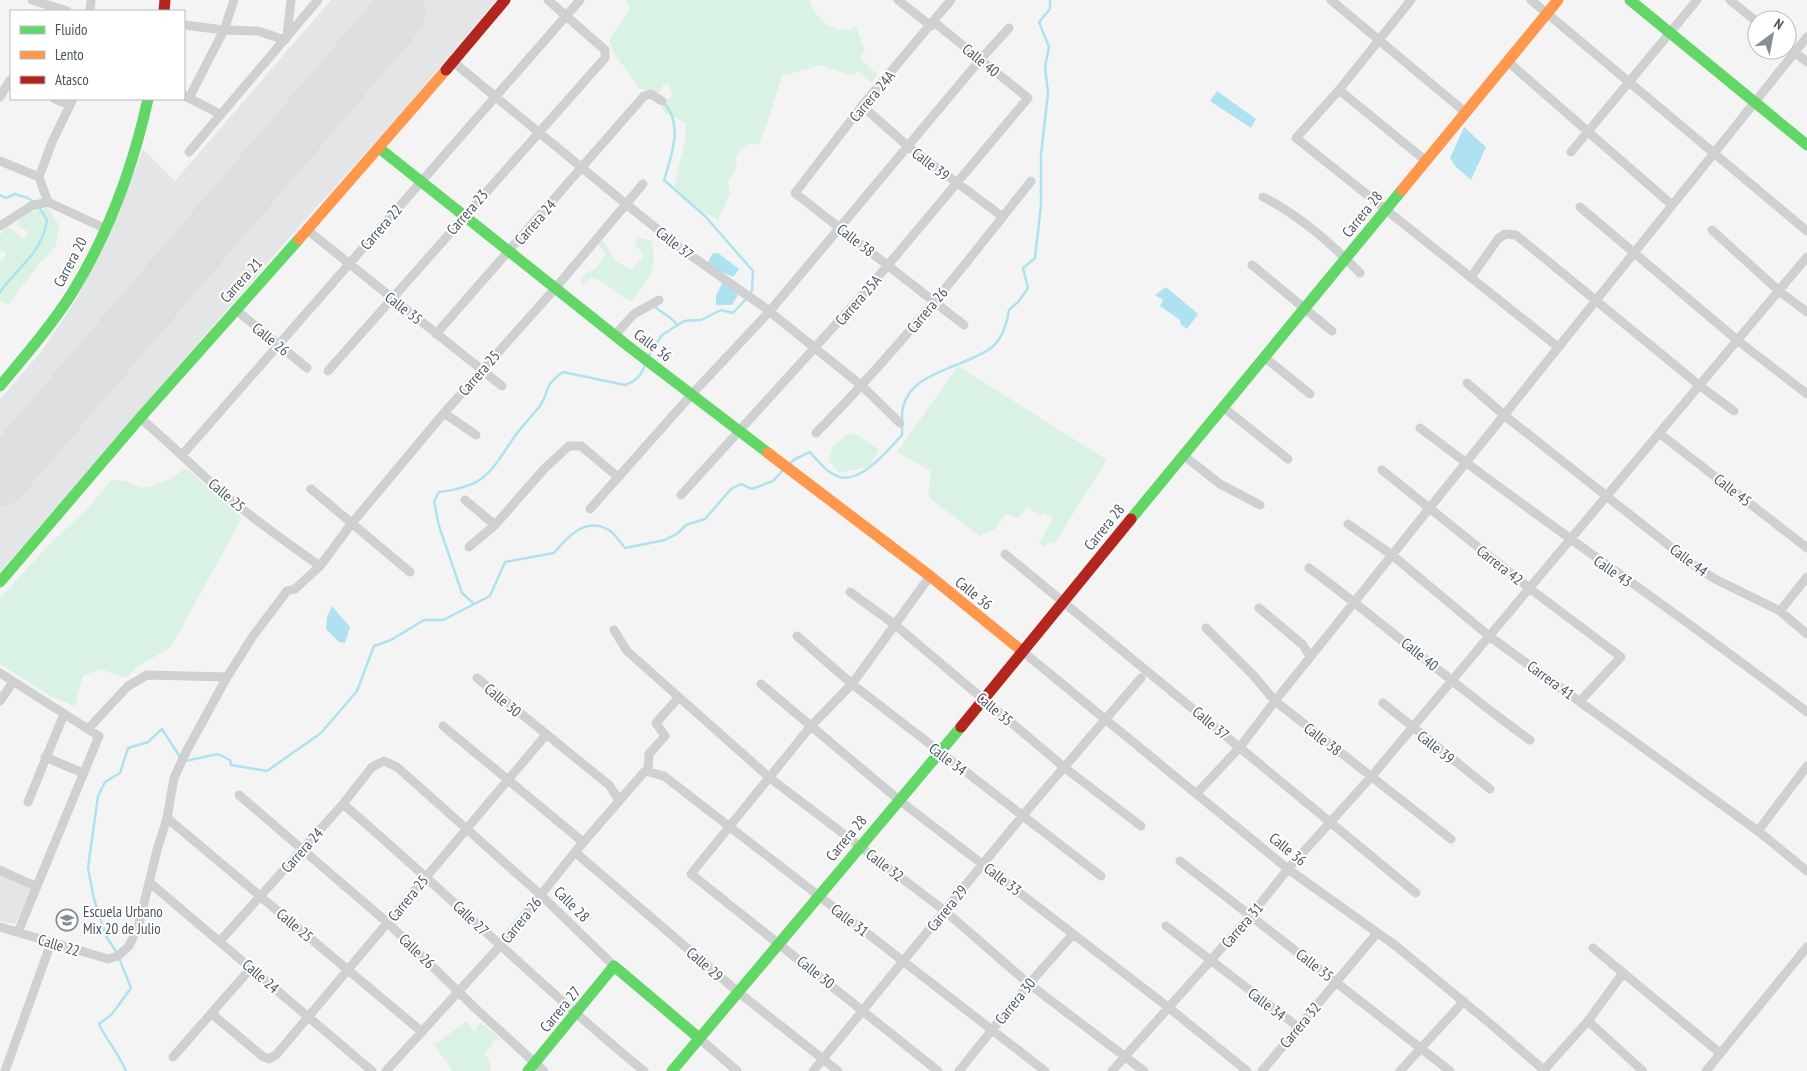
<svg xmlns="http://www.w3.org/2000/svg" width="1807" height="1071" viewBox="0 0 1807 1071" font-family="'PT Sans Narrow',sans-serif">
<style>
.education{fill:#e6e5e6}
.airport{fill:#e4e5e7}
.green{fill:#d9f2e3}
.water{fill:#aee2f0}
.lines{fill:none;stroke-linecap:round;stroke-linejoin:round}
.stream{stroke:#aee2f0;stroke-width:2.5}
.runway{stroke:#dedfe0;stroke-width:55}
.street{stroke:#ced0d2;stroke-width:9}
.fast{stroke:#63d668;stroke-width:11}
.slow{stroke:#ff974d;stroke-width:11}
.jam{stroke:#b3261e;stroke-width:11}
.labels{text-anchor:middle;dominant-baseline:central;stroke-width:4;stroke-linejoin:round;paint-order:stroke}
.street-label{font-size:15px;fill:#4a5661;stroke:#fff}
.poi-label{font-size:15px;fill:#4a5661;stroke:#fff;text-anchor:start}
</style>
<rect width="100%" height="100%" fill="#f4f4f4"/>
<path class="education" d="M0,873L32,890L15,924L0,921Z"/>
<path class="airport" d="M331,0H496L404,110L297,229L0,572V399L41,352L76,300L113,226L143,149L175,181Z"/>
<path class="green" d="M625,0H809C816,19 835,37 856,27L865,51L860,58L877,74L872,83L858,72L850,75L820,65L782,76L766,127L758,145L751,143C741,149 734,153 737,165L728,182L730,193L718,220L702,211L674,187L686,136V123L666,114L661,107L666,99L672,97L669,84L663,85L660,93L640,89L613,52L609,40L628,12L629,4Z
M48,208L59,225L56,246L37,266L8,305L0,300V260L2,261L7,253L0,250V235L7,226L24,240L29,233L16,224L26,213Z
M638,237L652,241C656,273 651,277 631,302L599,280L591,278L582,286V276L597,267L605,254L598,244L602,239L616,261L631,270L644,256L635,244Z
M958,366L1107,460L1054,544L1049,542L1045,547L1039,543L1053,518L1044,513L1040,516L1028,507L1018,518L1006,514L995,529L980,536L932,500L928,493L931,471L897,452Z
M849,433L859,436L879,450L868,467L839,473L829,460L832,447Z
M186,468L242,518L171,647L137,667L127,678L100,669L83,676L75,706L52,697L0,664V598L48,546L89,507L111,480L126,481L141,488L149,487L170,479Z
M467,1021L475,1032L480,1022L501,1039L499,1041L493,1040L492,1046L485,1053L491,1066L490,1071H453L434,1045Z"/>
<path class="water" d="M1217,91L1256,119L1251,128L1210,101Z
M1464,127L1486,147L1471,180L1455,166L1450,158Z
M718,253L739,269L733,277L707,265L712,254Z
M723,281L738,295L732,305H716V296Z
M1166,287L1198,314L1187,329L1181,325L1180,320L1160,306L1163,300L1155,295Z
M332,606L350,627L345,643L339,642L326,629L327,617Z"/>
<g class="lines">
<path class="stream" d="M663,102C684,123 672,154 664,180L705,216L753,271L752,290L750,294
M0,195L6,198L15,194L28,198L35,203
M0,292C19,266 42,253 47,220L39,207
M653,305C661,313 671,316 677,325
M648,357L662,335L684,321L701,320L721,310L733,313L747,298
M902,420C900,370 964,370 992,347C1002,339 1007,322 1009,310L1019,301L1028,288L1023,268L1035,258L1041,205V155L1048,93L1045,67L1049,47L1039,22L1050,9V0
M788,465L795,459L810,452C817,460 828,474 840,477C862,483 889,449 902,435V425
M473,603L462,593L439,526L434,501L439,492C487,486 490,472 515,436C523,425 532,416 540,406C551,389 542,387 563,372L625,385C636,381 641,376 645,365
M185,761L218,754L230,760L231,765L267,771L321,733L357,691L374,646L391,640L424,620H443L490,596L505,562L554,553C567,537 586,516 609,530C615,534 620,542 625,548L665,540L678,533L686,525L705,519L731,489L741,484L752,489L773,481L784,469
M117,953L106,936L94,899L88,868L98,796L105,782L120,773L128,748L148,742L162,729L180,757
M119,958L131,988L112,1014L99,1024C107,1041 119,1054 126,1071"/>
<path class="runway" d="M0,479L398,14"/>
<path class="street" d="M32,0L67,11
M898,0L931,26
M951,0L862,106L795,193L964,325
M1331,0L1465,112
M1411,0L1339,90L1296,138L1558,347
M1531,0L1807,231
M1730,0L1757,22
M90,11L91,0
M184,25L224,30L258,31L285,40
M287,37L291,0
M1787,46L1807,62
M452,61L626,204L683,250L764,307L862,386L900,423
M1507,61L1672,205
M1339,90L1425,160
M185,96L220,114
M0,97L10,80
M189,98L224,30L234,0
M55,99L70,105
M862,106L909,147L1003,217
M189,152L318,0
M1571,152L1697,0
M0,161L39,177L48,202
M39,177L52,142L73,99
M1263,197C1299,215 1332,244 1360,273
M1580,207L1737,340L1807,394
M0,226L31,206L48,202L104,228
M306,229L502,386
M1712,230L1779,291L1807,312
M1252,265L1332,331
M1471,277L1498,239L1505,234L1516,235L1699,385L1734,411
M235,309L307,368
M436,334L644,96L651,94L662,101
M615,335L634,314L659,300
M1264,357L1310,394
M328,371L605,58V50L548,0
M1467,383L1504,415L1695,566L1715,579L1780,611L1807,634
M1223,407L1288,459
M444,413L476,435
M140,418C163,437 183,457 205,477C241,510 280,538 320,566
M1420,428C1547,525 1680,614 1807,712
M816,433C894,354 963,268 1031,181
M1659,433L1807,548
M183,454L580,0
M1183,455L1220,484L1260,505
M1382,470L1529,588L1621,657L1580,701
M311,489L410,572
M681,495L867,290L1028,98L934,22
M465,500L495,525
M590,509L692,394L769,312L980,60L1009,28
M1348,524L1392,555L1489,636L1758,831L1807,871
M469,547L495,525L544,469L569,446H581L618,477
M1005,554L1416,893
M1309,568C1384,623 1454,686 1530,740
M930,576L852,684L811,726L691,874L938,1071
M850,592L894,624L1065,768L1141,826
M1259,608L1303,645L1310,657
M1780,611L1807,577
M1206,628L1253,675L1275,701L1451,839
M614,630L627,651L770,778L945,911L1029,984L1144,1071
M797,636L852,684L1101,876
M1022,651L1288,869L1396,946L1493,1026L1545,1071
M0,673L99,736L18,932
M477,678L609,785L619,800
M761,684L899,800L1168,1007L1247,1071
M0,701L13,682
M1383,703L1490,789
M443,726L583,842
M88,729L128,686L147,675L227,677
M45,757L83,773
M648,771L649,754L665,736L656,723L679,697
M1197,793L1240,747L1275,701L1807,37
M239,795L388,923L475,1008L544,1071
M28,802L64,714
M343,804C445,891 540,986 644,1071
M167,818L422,1032
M1758,831L1807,766
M575,852L738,992L838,1071
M1180,861L1450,1071
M0,870L35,886
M149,882L372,1071
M1166,926L1298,1027
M0,927L108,959L118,956L129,946L139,924L157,850L167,818L174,778L186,752L227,677L253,636L287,591L295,589L320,566L352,523L444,413L552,292L643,184
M220,941L343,804L372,767L384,761L397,767L541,895L614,966
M1593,948L1720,1053
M212,1014L262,1056L269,1059L276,1055L545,736
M1588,1021L1643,1071
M699,1038L737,1071
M173,1057L251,968
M5,1071L51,943
M386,1071L500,946L575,852L645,771L664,776L1045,1071
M813,1071L1023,815L1141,678
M959,1071L1029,984L1073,934
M1112,1071L1251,915L1288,869L1371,777L1807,257
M1262,1071L1377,933
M1400,1071L1464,1001
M1543,1071L1588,1021L1623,973
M1706,1071L1807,947"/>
<path class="fast" d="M1630,0L1807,145
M379,148L628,346L768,453
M0,386C25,356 51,326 72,293C109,233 133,167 148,99
M1131,519L1402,190
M0,582L140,418L299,239
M528,1071L614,966L699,1038
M672,1071L961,727"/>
<path class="slow" d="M1402,190L1558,0
M299,239L446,70
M768,453L930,576L1022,651"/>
<path class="jam" d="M164,11L165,0
M446,70L505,0
M961,727L1131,519"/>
</g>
<defs>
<g id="school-ring" transform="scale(1.125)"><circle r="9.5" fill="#fff" stroke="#868d94" stroke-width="1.5"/><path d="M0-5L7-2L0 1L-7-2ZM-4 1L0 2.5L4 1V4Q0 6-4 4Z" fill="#868d94"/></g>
</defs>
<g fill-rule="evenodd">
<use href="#school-ring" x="67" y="920"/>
</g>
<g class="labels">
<g class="street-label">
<text transform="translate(981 60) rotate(39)">Calle 40</text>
<text transform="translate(872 96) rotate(-50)">Carrera 24A</text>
<text transform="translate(931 164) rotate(38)">Calle 39</text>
<text transform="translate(467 212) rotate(-49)">Carrera 23</text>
<text transform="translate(1362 214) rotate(-51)">Carrera 28</text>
<text transform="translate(535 222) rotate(-49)">Carrera 24</text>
<text transform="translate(381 227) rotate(-49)">Carrera 22</text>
<text transform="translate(856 240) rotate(38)">Calle 38</text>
<text transform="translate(675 243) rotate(38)">Calle 37</text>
<text transform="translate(70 262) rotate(-62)">Carrera 20</text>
<text transform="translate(241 280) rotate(-48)">Carrera 21</text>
<text transform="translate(858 300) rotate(-49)">Carrera 25A</text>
<text transform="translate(404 308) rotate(38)">Calle 35</text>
<text transform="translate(927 310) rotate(-50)">Carrera 26</text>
<text transform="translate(271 339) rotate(39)">Calle 26</text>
<text transform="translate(653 345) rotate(37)">Calle 36</text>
<text transform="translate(479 373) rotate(-49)">Carrera 25</text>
<text transform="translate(1733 490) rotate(38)">Calle 45</text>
<text transform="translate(227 495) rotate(40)">Calle 25</text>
<text transform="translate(1104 527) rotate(-51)">Carrera 28</text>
<text transform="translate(1689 560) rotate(37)">Calle 44</text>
<text transform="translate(1500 565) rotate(38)">Carrera 42</text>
<text transform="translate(1613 571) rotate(35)">Calle 43</text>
<text transform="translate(974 593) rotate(39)">Calle 36</text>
<text transform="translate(1420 654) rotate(39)">Calle 40</text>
<text transform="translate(1551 680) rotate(36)">Carrera 41</text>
<text transform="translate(503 700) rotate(40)">Calle 30</text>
<text transform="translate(995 709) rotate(40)">Calle 35</text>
<text transform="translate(1211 723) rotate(40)">Calle 37</text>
<text transform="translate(1323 739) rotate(38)">Calle 38</text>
<text transform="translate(1436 747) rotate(39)">Calle 39</text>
<text transform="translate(948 759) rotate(37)">Calle 34</text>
<text transform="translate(846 838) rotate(-50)">Carrera 28</text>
<text transform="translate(1288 849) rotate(39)">Calle 36</text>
<text transform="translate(302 850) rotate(-48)">Carrera 24</text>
<text transform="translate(885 865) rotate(37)">Calle 32</text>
<text transform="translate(1003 879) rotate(38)">Calle 33</text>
<text transform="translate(408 898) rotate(-51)">Carrera 25</text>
<text transform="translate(572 904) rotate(45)">Calle 28</text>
<text transform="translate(947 908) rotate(-51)">Carrera 29</text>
<text transform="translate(471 918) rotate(44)">Calle 27</text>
<text transform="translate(521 920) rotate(-51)">Carrera 26</text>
<text transform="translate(850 920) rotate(37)">Calle 31</text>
<text transform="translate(295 925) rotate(40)">Calle 25</text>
<text transform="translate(1242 925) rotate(-49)">Carrera 31</text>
<text transform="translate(59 945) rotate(17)">Calle 22</text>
<text transform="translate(417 951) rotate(44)">Calle 26</text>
<text transform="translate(705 964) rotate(41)">Calle 29</text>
<text transform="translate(1315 965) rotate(38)">Calle 35</text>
<text transform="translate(816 972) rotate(38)">Calle 30</text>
<text transform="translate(261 976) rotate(41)">Calle 24</text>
<text transform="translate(1015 1001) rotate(-51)">Carrera 30</text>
<text transform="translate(1267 1004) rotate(37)">Calle 34</text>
<text transform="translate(560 1009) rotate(-50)">Carrera 27</text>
<text transform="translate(1300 1025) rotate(-50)">Carrera 32</text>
</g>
<g class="poi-label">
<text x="83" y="911">Escuela Urbano<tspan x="83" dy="17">Mix 20 de Julio</tspan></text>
</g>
</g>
<rect x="10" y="10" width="175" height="90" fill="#ffffff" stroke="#b7bbc0"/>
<rect x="20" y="26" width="25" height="8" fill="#63d668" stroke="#b7bbc0"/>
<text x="55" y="35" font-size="15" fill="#4a5661">Fluido</text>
<rect x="20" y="51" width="25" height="8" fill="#ff974d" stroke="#b7bbc0"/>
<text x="55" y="60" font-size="15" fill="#4a5661">Lento</text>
<rect x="20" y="76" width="25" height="8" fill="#b3261e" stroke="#b7bbc0"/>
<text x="55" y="85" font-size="15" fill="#4a5661">Atasco</text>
<g transform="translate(1772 35) rotate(32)"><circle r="24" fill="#ffffff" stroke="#b7bbc0"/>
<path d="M0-4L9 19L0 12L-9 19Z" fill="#868d94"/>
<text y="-8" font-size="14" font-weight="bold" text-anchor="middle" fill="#4a5661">N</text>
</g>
</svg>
